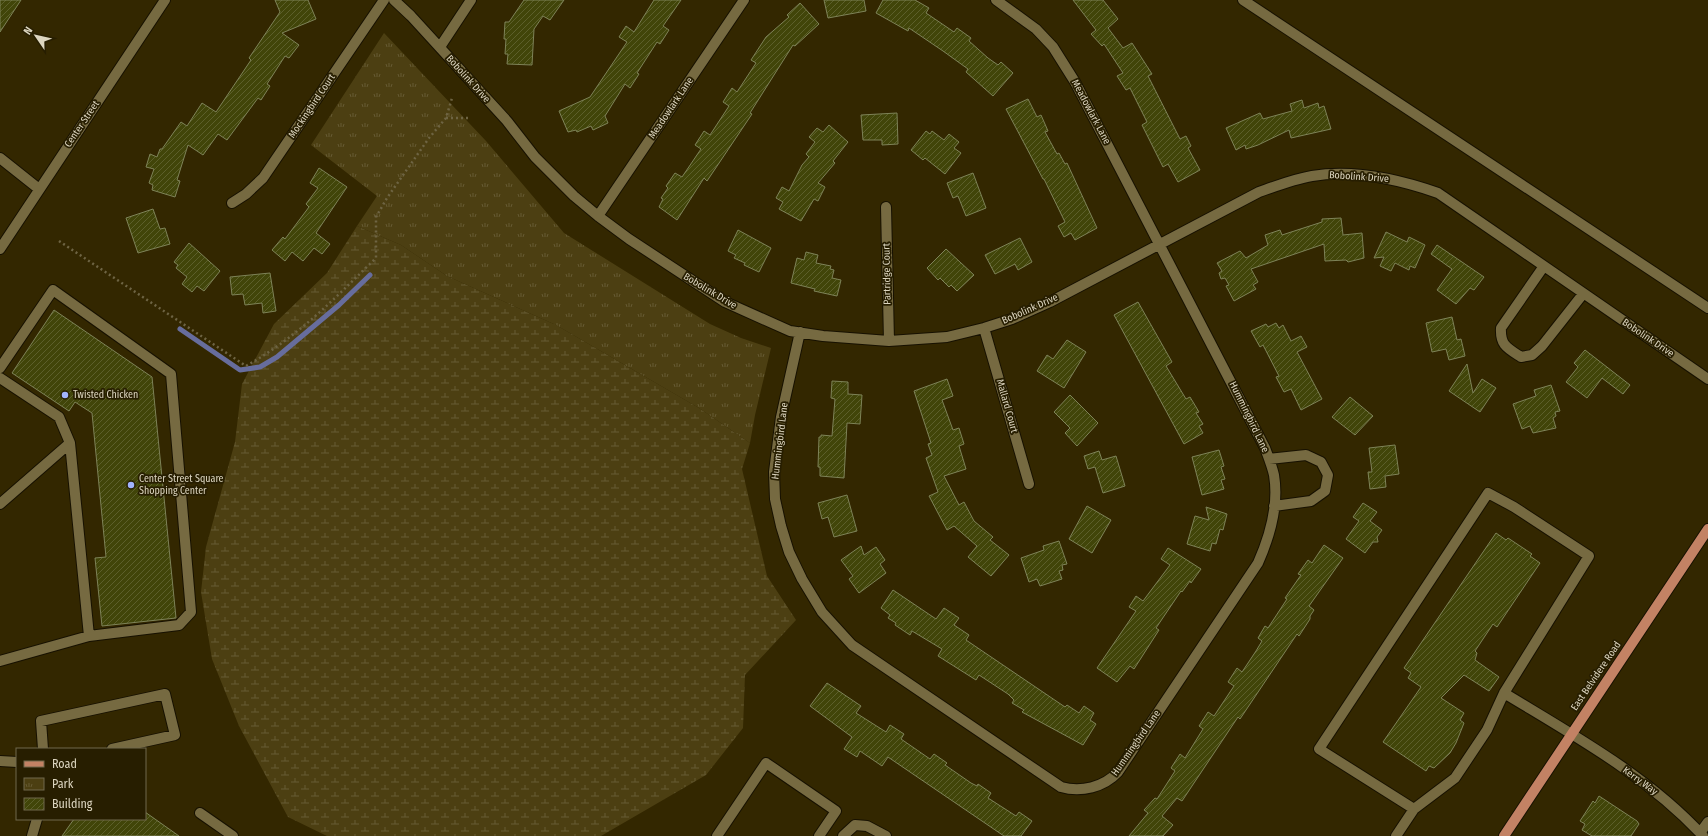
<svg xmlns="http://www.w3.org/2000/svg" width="1708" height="836" viewBox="0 0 1708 836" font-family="'Fira Sans Condensed',sans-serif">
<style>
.wetland{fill:url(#wetland-marsh)}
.park{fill:url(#park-tufts)}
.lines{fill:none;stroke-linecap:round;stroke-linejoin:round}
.stream{stroke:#676d9d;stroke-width:5}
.building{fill:url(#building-hatch);stroke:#7e8358}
.minor-casing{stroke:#171100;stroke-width:12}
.major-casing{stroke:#171100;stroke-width:12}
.path{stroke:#6e6443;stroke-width:2.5;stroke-dasharray:2 3;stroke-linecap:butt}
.minor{stroke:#766a41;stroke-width:10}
.major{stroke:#c38264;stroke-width:10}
.poi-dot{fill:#a1b3fd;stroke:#271e00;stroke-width:1.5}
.labels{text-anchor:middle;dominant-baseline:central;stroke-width:3.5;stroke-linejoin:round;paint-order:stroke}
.street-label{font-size:10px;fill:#ddd6c0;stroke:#271e00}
.poi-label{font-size:10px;fill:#ddd6c0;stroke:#271e00;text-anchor:start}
</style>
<defs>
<pattern id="wetland-marsh" width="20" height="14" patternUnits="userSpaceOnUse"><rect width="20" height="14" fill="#4c3f12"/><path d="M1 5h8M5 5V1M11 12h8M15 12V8" fill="none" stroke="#655a33"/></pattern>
<pattern id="park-tufts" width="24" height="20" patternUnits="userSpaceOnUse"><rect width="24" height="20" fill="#4c3f12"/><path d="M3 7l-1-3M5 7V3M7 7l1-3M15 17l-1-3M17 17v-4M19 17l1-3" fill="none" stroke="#655a33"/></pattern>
<pattern id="building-hatch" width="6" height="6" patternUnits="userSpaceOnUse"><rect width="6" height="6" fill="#414509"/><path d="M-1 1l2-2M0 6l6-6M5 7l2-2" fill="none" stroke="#5c5f2b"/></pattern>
</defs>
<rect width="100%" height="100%" fill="#332700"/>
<path class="wetland" d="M357,226L401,245L447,276L556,325L699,408L750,443L742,469L767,576L796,620L745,675L743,728L706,775L601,836H327L288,817L239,726L212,659L201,592L206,547L235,442L242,384L274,324L327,273Z"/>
<path class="park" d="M384,33L486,141L564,233L710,324L741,338L771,348L755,415L750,443L699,408L556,325L447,276L401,245L357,226L377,196L311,145Z"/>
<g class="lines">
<path class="stream" d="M180,329L240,370L260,367L277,357L339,305L370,275"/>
</g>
<path class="building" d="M0,0H21L0,32Z
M275,0H308L316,19L282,33L299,45L289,58L285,56L267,84L270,86L261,100L258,98L227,140L218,134L203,155L188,145L177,180L180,181L175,197L152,190L153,185L149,183L154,169L146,167L150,154L157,157L160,149H162L181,122L187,126L202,103L216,112L251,60L249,58L280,12Z
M524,0H564L550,20L543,16L534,29L532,65L507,64L508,54H505L506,39H504L505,22H509Z
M654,0H681L663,26L669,30L660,44L657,42L637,73L639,74L630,88L625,84L605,116L608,123L593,130L591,126L577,132L576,130L568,132L559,111L590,97L627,42L619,37L626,26L634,32Z
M824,0H864L866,11L828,18Z
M883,0H915L929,8L926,13L954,32L957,28L971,38L969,41L988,58L998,65L1001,62L1013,73L993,96L966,72L968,69L943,51L909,28L908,31L876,13Z
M1073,0H1103L1118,19L1108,28L1123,48L1132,43L1152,74L1148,76L1180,139L1186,136L1191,146L1188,148L1200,170L1178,182L1168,164L1163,167L1142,125L1147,122L1130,88L1126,90L1117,76L1123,73L1104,44L1102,46L1091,34L1096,30Z
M800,3L819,24L795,46L793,45L750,113L752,114L707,181L704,178L677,220L659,207L663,199L661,198L668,188L666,186L675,173L682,177L701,149L695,145L704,131L710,135L729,106L723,102L732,88L737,92L756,63L751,60L766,37L789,17L787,15Z
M1028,99L1037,117L1041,115L1048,131L1045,132L1057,154L1059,153L1065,164L1067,163L1097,228L1075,240L1071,233L1064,237L1058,226L1065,222L1044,179H1043L1006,109Z
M1302,100L1304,108L1318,103L1319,108L1324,106L1331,129L1291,138L1289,130L1258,145L1246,149L1245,145L1236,150L1226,128L1260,113L1263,119L1292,111L1290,104Z
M897,113L898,144L882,145V140H863L861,115Z
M829,125L848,142L833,161L835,163L818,183L825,187L818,201L814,199L801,221L779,209L783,202L776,198L782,187L789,191L802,165L809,157L806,154L815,142L809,137L817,128L823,132Z
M926,131L930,134L932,131L944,140L949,134L959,142L954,148L961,153L945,174L925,158L923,160L911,150Z
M319,168L347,187L316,233L330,244L322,254L314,248L303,261L292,252L285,261L272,250L283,237L285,239L309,207L306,204L318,188L310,183Z
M973,173L986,208L966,216L958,196L953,198L947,183Z
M153,209L160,229L165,228L170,244L138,253L126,218Z
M1341,218L1343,235L1362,233L1364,258L1348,262L1346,260L1325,261L1324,244L1251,269L1258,282L1253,285L1256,289L1234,301L1226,286L1229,285L1225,278L1221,279L1219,273L1222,271L1217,263L1240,251L1246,258L1268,245L1265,235L1280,230L1282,235L1322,222V219Z
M738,230L771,248L759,272L744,265L745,263L734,258L736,255L728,251Z
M1386,232L1407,242L1409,237L1425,245L1415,268L1410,266L1409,270L1395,263L1391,271L1380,266L1384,257L1374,258Z
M1020,238L1032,262L1018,270L1015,264L995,274L985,255Z
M189,243L220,271L204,291L197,286L192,292L182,284L187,277L176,268L178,265L174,262Z
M1437,245L1484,277L1474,290L1470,288L1456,304L1437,290L1452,269L1431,254Z
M946,249L974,275L957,291L951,285L949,287L940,278L938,280L927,268Z
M806,252L818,255L816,263L831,266L830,269L834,270L832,278L841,280L837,296L814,291L815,289L791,283L797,258L804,260Z
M270,273L276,311L263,313L262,303L245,305L243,294L232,295L230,277Z
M1138,302L1172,362L1166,366L1186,399L1190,397L1199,412L1196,413L1203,424L1199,426L1203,433L1184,444L1114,315Z
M54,310L152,377L176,618L102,626L95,558L106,557L92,413L75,402L69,411L12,373Z
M1452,317L1457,340L1461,339L1465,356L1449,360L1446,349L1432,352L1426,323Z
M1276,323L1279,328L1283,325L1291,341L1301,336L1307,347L1297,352L1322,399L1301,410L1291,389L1284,392L1276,377L1279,376L1263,345L1260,347L1251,331L1266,324L1268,327Z
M1067,340L1086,352L1064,388L1037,371L1047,355L1053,359Z
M1585,350L1630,385L1623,394L1602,378L1587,398L1566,382L1578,367L1574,363Z
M1467,364L1473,393L1482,379L1496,388L1480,412L1449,391Z
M947,379L953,396L942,400L953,430L959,428L964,444L959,446L966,469L944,476L959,505L964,502L974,521L993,537L990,540L1009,555L991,576L968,557L977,546L954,526L947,530L929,496L938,492L926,458L932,455L928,444L931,443L914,391Z
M832,381L848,382V394L862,395L860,424L847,423L844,478L820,476V467H818L819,437H821V435L832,436L835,399L831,398Z
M1551,385L1560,411L1555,412L1556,416L1553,418L1556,428L1533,433L1530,426L1522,429L1513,404L1536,396L1534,390Z
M1070,395L1098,423L1077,446L1065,433L1070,428L1054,412Z
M1350,397L1373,416L1355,435L1332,417Z
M1395,445L1399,474L1385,476L1386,487L1370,489L1368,472H1372L1369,448Z
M1219,450L1224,466L1221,467L1225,479L1221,480L1224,489L1202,495L1192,457Z
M1099,451L1102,460L1116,456L1125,486L1103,493L1095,467L1088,469L1084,456Z
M847,495L857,531L834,537L828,517L822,519L818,503Z
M1363,503L1377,512L1370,521L1382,530L1377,537L1378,542H1373L1365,553L1346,539L1359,521L1353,517Z
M1087,506L1111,520L1092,553L1069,539Z
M1206,507L1227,514L1223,530L1220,529L1216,544L1212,543L1210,551L1187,544L1195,516L1209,520Z
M1496,533L1506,540L1508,538L1532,554L1530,556L1540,563L1497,627L1493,624L1475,651L1477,653L1475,660L1499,677L1489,691L1464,675L1441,698L1464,713L1460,720L1464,723L1456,743L1450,753L1434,768L1429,766L1426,771L1383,742L1421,687L1408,678L1411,673L1404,668Z
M1059,541L1067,564L1062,565L1063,570L1059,571L1062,579L1040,586L1037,579L1029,582L1021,558L1044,550L1043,546Z
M1324,545L1343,558L1309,606L1314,610L1310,616V619L1299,636L1297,634L1240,719L1238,717L1182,801L1177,798L1162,816L1173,825L1163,836H1129L1148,813L1144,810L1155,798L1157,799L1175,771L1171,768L1180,754L1185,758L1203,729L1199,726L1208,712L1214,716L1234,686L1228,682L1237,668L1242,672L1256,651L1262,641L1258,638L1265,626L1268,628L1287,599L1285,598L1301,575L1298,574L1308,560L1312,563Z
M861,546L864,555L876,547L885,560L880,564L886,573L859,593L849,579L853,576L841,560Z
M1168,548L1201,569L1191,583L1190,581L1182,592L1181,591L1156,628L1159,630L1134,669L1130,666L1117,682L1097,668L1136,611L1129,607L1136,596L1143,601L1170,565L1161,559Z
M893,590L936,619L944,608L959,618L954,625L969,635L966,640L1065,707L1067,705L1079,713L1084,706L1094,713L1090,720L1096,724L1083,745L1022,712L1024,710L1012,703L1014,700L1008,694L979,675L976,680L938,656L942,649L912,631L910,635L895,625L896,623L888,618L890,615L881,608Z
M827,683L861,706L856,713L886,732L890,725L904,734L901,739L930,759L934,754L947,763L945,765L971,783L977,786L978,784L991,793L988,798L1016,816L1019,812L1032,821L1021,836H1004L888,757L882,766L860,751L857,757L844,749L852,737L810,706Z
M1599,796L1637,821L1639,824L1631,836H1592L1582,830L1585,824L1580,821L1593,801L1595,803Z
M145,812L179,836H62L74,819H145Z"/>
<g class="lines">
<g class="minor-casing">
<path id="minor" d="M394,0L411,16L507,121L535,157L574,196L598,216L629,239L725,302L790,331L823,336L889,341L947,337L984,328L1012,319L1050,302L1259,192C1276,186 1294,179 1312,176C1354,169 1398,179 1438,193L1708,379
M1243,0L1708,308
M440,47L471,0
M0,158L39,189
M232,203L246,194L263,178L384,0
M886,207L889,341
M598,216L744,0
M0,249L165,0
M1544,266L1501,328C1500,345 1507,348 1521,357L1532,355L1542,346L1583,294
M984,328L1029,484
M800,332L781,417L774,472L775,499L781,526L789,552L802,579L822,612L852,645L1061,787C1081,793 1104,787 1118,772L1258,563C1270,536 1279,505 1274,475C1272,466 1268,456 1265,448L1075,82L1053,47L1036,29L996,0
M0,368L53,290L171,374L191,612L179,625L89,636L0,661
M0,378L59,417L70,443L89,636
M1269,459L1306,455L1321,462L1328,475L1325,491L1311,501L1274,506
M0,504L70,443
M43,749L41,721L165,694L175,735L112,749
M0,761L17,762
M1414,809L1319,749L1488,493L1514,507L1589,556L1504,693
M200,813L233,836
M1700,833L1708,822
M32,836L37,819
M717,836L766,763L836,811L819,836
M843,836L855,825L867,826L886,836
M1396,836L1414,809L1455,778L1487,730L1504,693C1573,735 1648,776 1703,836"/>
</g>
<g class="major-casing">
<path id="major" d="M1504,836L1708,529"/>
</g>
<path class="path" d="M446,118H470
M59,241L246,366C299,336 333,300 376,258V217L387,198L429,138L446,118L452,98"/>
<use href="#minor" class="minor"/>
<use href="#major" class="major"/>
</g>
<g class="poi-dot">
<circle cx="65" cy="395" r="4"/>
<circle cx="131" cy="485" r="4"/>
</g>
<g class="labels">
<g class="street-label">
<text transform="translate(468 79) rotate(48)">Bobolink Drive</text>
<text transform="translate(312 106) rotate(-56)">Mockingbird Court</text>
<text transform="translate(671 108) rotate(-56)">Meadowlark Lane</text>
<text transform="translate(1091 112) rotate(62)">Meadowlark Lane</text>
<text transform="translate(82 124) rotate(-56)">Center Street</text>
<text transform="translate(1359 177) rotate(4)">Bobolink Drive</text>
<text transform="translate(887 274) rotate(-91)">Partridge Court</text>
<text transform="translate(710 291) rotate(31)">Bobolink Drive</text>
<text transform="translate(1030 309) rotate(-24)">Bobolink Drive</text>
<text transform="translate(1648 338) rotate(34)">Bobolink Drive</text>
<text transform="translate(1007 406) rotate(74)">Mallard Court</text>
<text transform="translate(1249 417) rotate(64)">Hummingbird Lane</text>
<text transform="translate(780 441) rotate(-83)">Hummingbird Lane</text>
<text transform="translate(1596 676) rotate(-56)">East Belvidere Road</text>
<text transform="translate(1136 743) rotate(-55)">Hummingbird Lane</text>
<text transform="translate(1640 781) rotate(36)">Kerry Way</text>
</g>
<g class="poi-label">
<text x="73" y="395">Twisted Chicken</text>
<text x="139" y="479">Center Street Square<tspan x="139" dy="12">Shopping Center</tspan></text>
</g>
</g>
<rect x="16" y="748" width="130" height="72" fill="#271e00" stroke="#70684d"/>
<rect x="24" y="761" width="20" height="6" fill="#c38264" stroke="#70684d"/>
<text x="52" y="768" font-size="12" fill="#ddd6c0">Road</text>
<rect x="24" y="778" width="20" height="12" fill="url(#park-tufts)" stroke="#70684d"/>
<text x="52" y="788" font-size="12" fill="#ddd6c0">Park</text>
<rect x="24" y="798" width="20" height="12" fill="url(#building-hatch)" stroke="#70684d"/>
<text x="52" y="808" font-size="12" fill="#ddd6c0">Building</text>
<g transform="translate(36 36) rotate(304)" stroke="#271e00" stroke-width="3" paint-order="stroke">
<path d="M0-3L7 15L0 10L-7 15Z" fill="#ddd6c0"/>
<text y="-6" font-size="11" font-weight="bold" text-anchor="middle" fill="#ddd6c0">N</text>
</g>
</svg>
